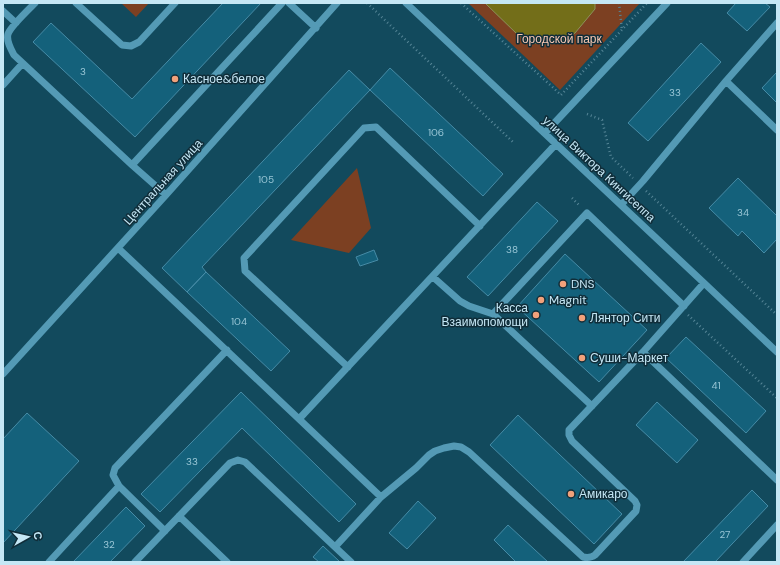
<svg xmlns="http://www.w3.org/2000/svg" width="780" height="565" viewBox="0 0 780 565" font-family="'DM Sans',sans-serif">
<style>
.green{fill:#7c4022}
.water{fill:#736e19;stroke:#8c925b}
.building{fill:#14617b;stroke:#468ba6}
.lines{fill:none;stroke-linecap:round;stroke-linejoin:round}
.path{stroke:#568697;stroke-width:2.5;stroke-dasharray:1 3;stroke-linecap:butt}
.minor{stroke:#549ab5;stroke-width:7}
.poi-dot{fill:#f1a17b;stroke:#102d39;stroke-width:1.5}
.labels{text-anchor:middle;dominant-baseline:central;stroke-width:3;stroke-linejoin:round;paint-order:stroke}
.number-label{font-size:10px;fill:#99c6d6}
.park-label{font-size:12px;fill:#f7c7b1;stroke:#102d39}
.poi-label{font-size:12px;fill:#c5e7f5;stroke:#102d39;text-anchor:start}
.street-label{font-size:12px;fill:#c5e7f5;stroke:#102d39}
</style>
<rect width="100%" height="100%" fill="#124a5d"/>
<path class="green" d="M121,3H149L136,17Z
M468,3H640L560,90Z
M357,168L371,228L349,253L291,240Z"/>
<path class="water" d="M485,3H595V9L575,33L561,42L546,44L532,43L518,35Z"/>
<path class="building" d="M223,3H261L135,137L33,42L51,23L132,99Z
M736,3H765L770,7L747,31L727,13Z
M701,43L721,62L648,141L628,123Z
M390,68L503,174L483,196L370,90Z
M349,70L370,90L202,267L206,272L187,292L162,268Z
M777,72V103L762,88Z
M738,178L777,216V239L764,253L742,231L738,236L709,208Z
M537,202L558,221L488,296L467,277Z
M374,250L378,260L360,266L356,257Z
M565,254L647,330L599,382L517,307Z
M206,272L290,351L271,371L187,292Z
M686,337L766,411L746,433L666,358Z
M241,392L356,504L339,522L242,428L160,512L141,494Z
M657,402L698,440L677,463L636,425Z
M27,413L79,461L3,543V439Z
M518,415L622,514L594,544L490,445Z
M752,490L768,506L715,562H683Z
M418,501L436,518L407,549L389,533Z
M126,507L145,526L110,562H73Z
M508,525L548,562H516L494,540Z
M323,546L339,561L338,562H319L313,557Z"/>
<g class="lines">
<path class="path" d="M367,3L514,143
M461,3L561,95L647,3
M619,3L622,30
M587,114L602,120L611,157L633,178
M646,191L777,315
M572,198L580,206
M688,315L777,398"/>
<path class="minor" d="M35,3C29,9 10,27 8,34C6,41 11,49 14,55L132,165L166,195
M76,3L122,45L131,46L139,42L175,3
M289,3L316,28
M406,3L704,283L777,352
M3,11L16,23
M726,81L777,130
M3,85L22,64
M545,133L667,3
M132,165L282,3
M621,205L643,181L726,81L777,23
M118,248L299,419L381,497L335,547L245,462L238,460L230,463L135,562
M433,277L460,301L469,306L493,314L587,213L684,306
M493,314L592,406
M643,352L777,480
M348,367L245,271L244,258L364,128L376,127L480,226
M3,374L166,195L337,3
M299,419L556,144
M381,497L416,468L429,455L435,451L444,448L454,446L461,447L469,452L583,557C588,558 591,558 595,555L636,511L637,505L635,501L572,441L569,435V430L643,352L704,283
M179,516L227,562
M165,531L119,486L113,475L115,468L227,350
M335,547L351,562
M49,562L119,486
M743,562L777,525"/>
</g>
<g class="poi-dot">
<circle cx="175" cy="79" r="4"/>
<circle cx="563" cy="284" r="4"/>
<circle cx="541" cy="300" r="4"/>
<circle cx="536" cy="315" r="4"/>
<circle cx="582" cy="318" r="4"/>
<circle cx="582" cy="358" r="4"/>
<circle cx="571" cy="494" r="4"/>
</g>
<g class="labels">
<g class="number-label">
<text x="83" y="71">3</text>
<text x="675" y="92">33</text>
<text x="436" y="132">106</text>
<text x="266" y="179">105</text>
<text x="743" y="212">34</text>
<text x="512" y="249">38</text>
<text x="239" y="321">104</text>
<text x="716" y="385">41</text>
<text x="192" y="461">33</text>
<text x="725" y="534">27</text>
<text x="109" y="544">32</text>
</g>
<g class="park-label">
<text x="559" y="39">Городской парк</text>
</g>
<g class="poi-label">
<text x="183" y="79">Касное&amp;белое</text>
<text x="571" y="284">DNS</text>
<text x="549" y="300">Magnit</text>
<text x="528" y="308" text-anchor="end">Касса<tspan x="528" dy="14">Взаимопомощи</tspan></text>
<text x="590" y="318">Лянтор Сити</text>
<text x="590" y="358">Суши-Маркет</text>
<text x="579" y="494">Амикаро</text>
</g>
<g class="street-label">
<text transform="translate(599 169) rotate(43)">улица Виктора Кингисеппа</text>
<text transform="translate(163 182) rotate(-48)">Центральная улица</text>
</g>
</g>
<rect width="780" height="565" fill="none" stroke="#c5e7f5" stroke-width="8"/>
<g transform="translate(28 537) rotate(82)" stroke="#102d39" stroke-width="3" paint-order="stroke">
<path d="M0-3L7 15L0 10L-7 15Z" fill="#c5e7f5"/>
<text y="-6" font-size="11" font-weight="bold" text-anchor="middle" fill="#c5e7f5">С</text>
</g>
</svg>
